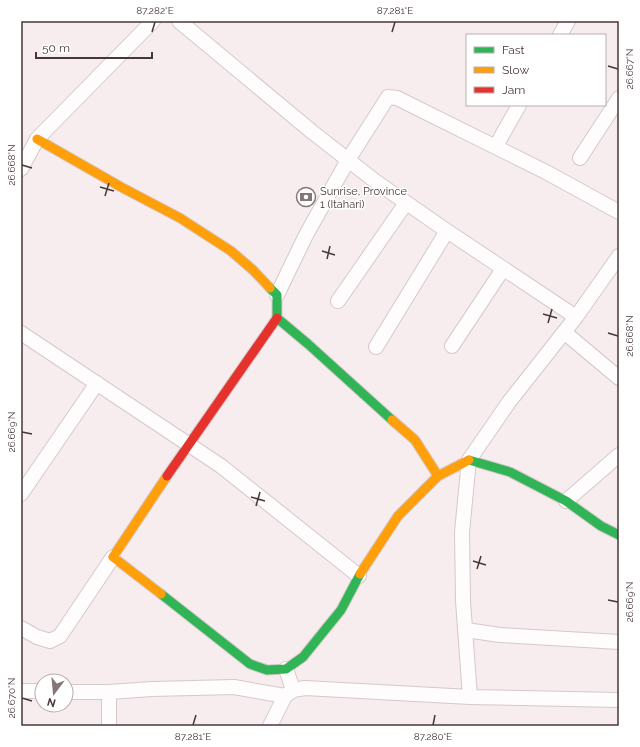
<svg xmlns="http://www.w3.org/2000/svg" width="640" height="747" viewBox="0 0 640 747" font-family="Raleway,sans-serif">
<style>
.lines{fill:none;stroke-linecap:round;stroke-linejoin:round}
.street-casing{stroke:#d5c9ca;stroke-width:16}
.fast-casing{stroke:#d5c9ca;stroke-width:11}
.slow-casing{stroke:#d5c9ca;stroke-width:11}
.jam-casing{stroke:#d5c9ca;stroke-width:11}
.street{stroke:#fefcfc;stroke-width:14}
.fast{stroke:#30b455;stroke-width:9}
.slow{stroke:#ff9f0a;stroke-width:9}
.jam{stroke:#e5322d;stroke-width:9}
.ticks{fill:none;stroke:#473737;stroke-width:1.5}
.labels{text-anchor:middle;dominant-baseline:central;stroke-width:3;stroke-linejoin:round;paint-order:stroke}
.poi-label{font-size:11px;fill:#473737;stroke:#fff;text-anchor:start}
.neatline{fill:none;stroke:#473737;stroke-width:1.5}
.ticks-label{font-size:10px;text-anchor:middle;fill:#473737}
</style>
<rect width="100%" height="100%" fill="#f7edee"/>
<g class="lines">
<g class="street-casing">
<path id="street" d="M179,21L311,131L375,181L447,231L576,317
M560,35L568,21
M496,146L519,105
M580,158L619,98
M21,169L37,139L153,21
M277,295L306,235L348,160L388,97L397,98L546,172L619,212
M338,301L406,203
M564,332L619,378
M21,333L221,466L359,576
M452,346L503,269
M376,347L447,231
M21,494L97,383
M566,501L619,455
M21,628L37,637L50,641L60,636L113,557
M466,630L500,635L619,642
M286,669L293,690L305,688L470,697L619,700
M21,691H42
M66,692H109L152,689L234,687L285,696
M470,697L463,601L462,532L469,460L509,402L576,317L619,256
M109,726V692
M270,726L285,696L292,691"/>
</g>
<g class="fast-casing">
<path id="fast" d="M270,288L277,295V318L308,344L392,420
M469,460L510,472L566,501L601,526L619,535
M161,594L250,664L267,670L286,669L303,657L341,610L360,574"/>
</g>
<g class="slow-casing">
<path id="slow" d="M37,139L121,187L180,218L231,251L253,270L270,288
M392,420L415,440L438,476
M360,574L398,516L438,476L469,460
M161,594L113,557L167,476"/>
</g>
<g class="jam-casing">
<path id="jam" d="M167,476L277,318"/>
</g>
<use href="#street" class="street"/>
<use href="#fast" class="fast"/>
<use href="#slow" class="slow"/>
<use href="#jam" class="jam"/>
</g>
<path class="ticks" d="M152,32L155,22M392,32L395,22M608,66L618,69M22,165L32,168M100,187L114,191M105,196L109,183M322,251L335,255M327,259L330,246M543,314L557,318M548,323L552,309M608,333L618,336M22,432L32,434M251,497L265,501M256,506L260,492M473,561L486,565M477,569L481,556M608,600L618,602M22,698L32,701M193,725L196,715M433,725L435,715"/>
<defs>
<g id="bank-ring" transform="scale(1)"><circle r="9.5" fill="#fff" stroke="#857777" stroke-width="1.5"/><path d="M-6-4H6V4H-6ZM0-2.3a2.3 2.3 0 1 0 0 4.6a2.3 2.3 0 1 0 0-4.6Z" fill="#857777"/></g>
</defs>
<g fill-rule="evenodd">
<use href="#bank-ring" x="306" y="197"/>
</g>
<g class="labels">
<g class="poi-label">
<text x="320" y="191">Sunrise, Province<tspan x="320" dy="13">1 (Itahari)</tspan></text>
</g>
</g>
<rect width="640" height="747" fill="none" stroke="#ffffff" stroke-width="44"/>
<rect x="466" y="34" width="140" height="72" fill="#ffffff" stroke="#b5afaf"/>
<rect x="474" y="47" width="20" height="6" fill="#30b455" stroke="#b5afaf"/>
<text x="502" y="54" font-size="12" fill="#473737">Fast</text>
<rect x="474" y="67" width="20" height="6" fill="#ff9f0a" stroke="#b5afaf"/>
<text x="502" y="74" font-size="12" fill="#473737">Slow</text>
<rect x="474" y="87" width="20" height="6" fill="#e5322d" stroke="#b5afaf"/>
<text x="502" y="94" font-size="12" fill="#473737">Jam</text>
<g transform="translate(54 693) rotate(196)"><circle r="19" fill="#ffffff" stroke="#b5afaf"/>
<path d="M0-3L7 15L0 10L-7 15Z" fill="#857777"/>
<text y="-6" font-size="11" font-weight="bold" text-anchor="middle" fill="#473737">N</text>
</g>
<path d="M36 52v6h116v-6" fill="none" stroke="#473737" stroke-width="2"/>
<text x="42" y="52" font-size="12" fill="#473737" stroke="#ffffff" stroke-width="3" paint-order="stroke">50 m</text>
<rect x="22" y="22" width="596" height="703" class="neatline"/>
<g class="ticks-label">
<text x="155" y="14">87.282°E</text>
<text x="395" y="14">87.281°E</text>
<text transform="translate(629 69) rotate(-90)" y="4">26.667°N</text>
<text transform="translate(11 165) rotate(-90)" y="4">26.668°N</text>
<text transform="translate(629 336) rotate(-90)" y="4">26.668°N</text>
<text transform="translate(11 432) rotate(-90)" y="4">26.669°N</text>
<text transform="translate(629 602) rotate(-90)" y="4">26.669°N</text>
<text transform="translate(11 698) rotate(-90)" y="4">26.670°N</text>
<text x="193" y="740">87.281°E</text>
<text x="433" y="740">87.280°E</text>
</g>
</svg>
